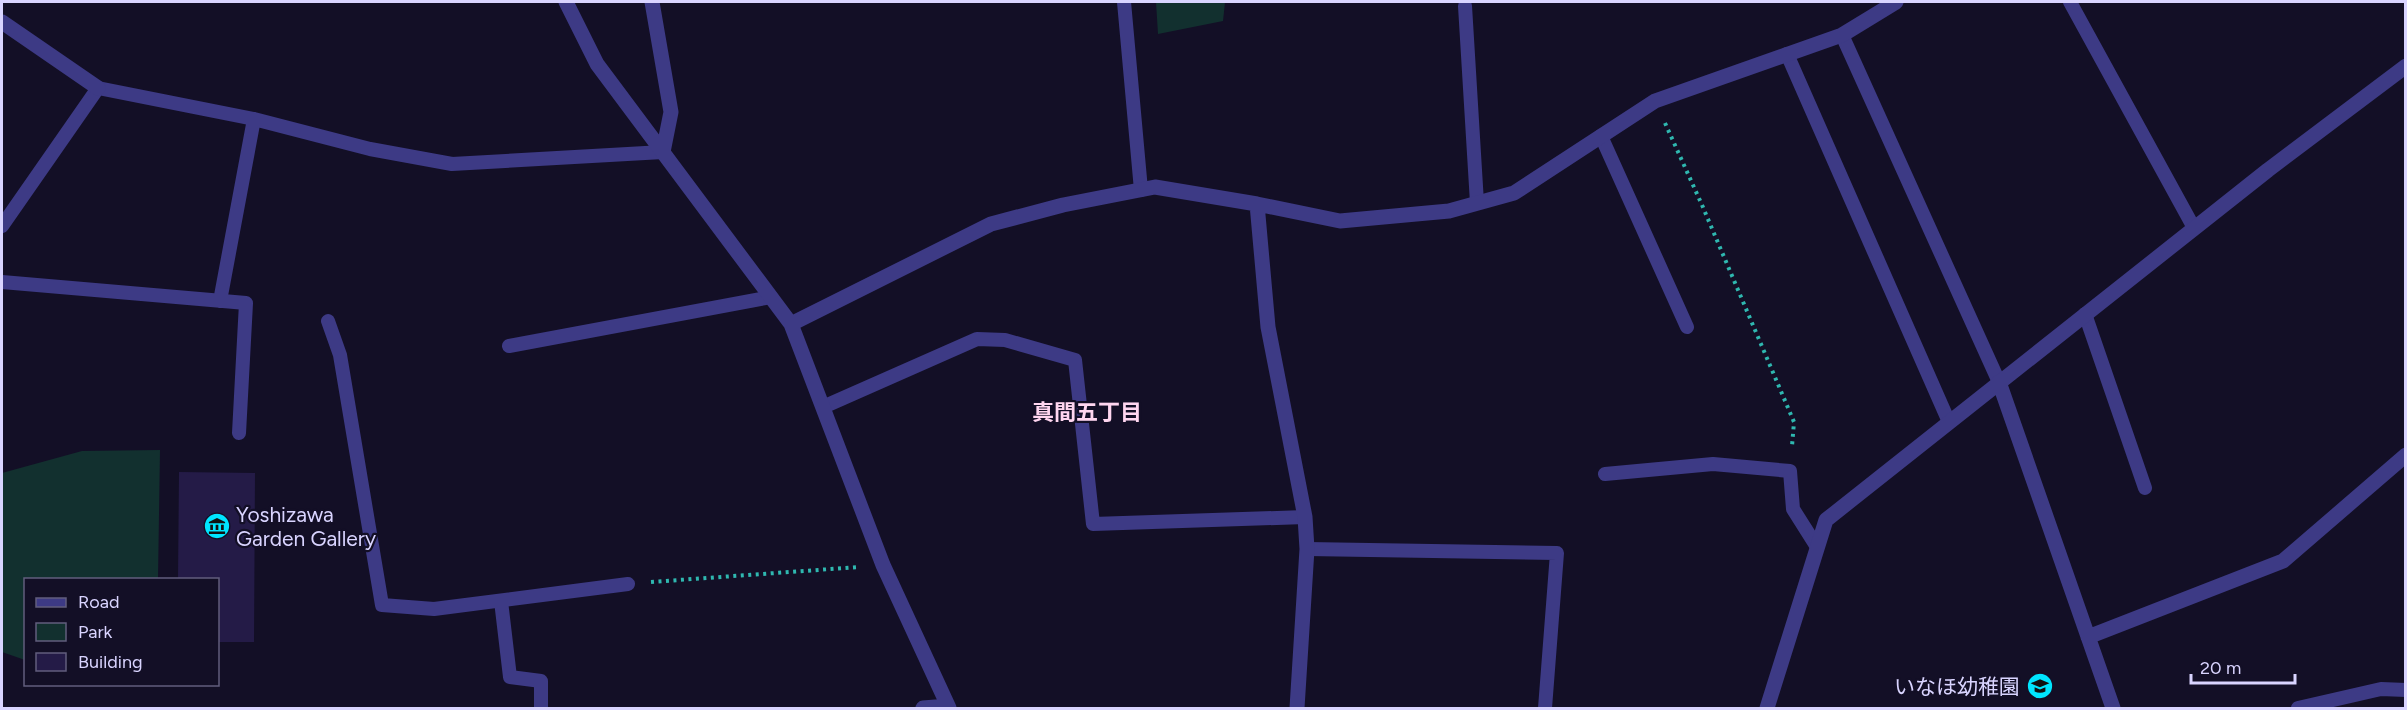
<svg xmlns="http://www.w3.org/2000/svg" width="2407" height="710" viewBox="0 0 2407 710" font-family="Figtree,'Noto Sans JP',sans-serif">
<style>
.green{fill:#12302f}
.building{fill:#241b47}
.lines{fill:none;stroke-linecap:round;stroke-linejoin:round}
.path{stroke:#2fb8b0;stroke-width:4;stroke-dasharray:3 4.5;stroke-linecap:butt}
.lane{stroke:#3d3a85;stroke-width:14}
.street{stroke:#3d3a85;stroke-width:15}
.labels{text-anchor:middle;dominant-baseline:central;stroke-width:4.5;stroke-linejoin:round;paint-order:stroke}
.poi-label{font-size:21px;fill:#d9d4ff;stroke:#130f26;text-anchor:start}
.neighbourhood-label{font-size:22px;font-weight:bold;fill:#ffd6f0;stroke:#130f26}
</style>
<rect width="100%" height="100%" fill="#130f26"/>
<path class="green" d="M1156,2H1225L1223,21L1158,34Z
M160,450L158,579L26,580L25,660L2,652V473L82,451Z"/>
<path class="building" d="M179,472L255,473L254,642H218V580H178Z"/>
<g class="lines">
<path class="path" d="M1665,123L1702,205L1794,422L1792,446
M651,582L859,567"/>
<path class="lane" d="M1124,2L1141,190
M2070,2L2194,228
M1465,6L1477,203
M1842,35L1999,382
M1787,54L1949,422
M1601,136L1687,327
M2,226L98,88L254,119L370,149L452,164L663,152
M2,282L246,303L239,433
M220,301L254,119
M2085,314L2145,488
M328,321L340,355L382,605L434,609L628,584
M509,346L771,297
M823,407L977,339L1005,340L1075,360L1093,524L1305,517
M1605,474L1713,464L1790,471L1793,509L1817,547
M1307,549L1557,553L1545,708
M501,601L510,677L541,681V708
M2298,708L2381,689L2406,690"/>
<path class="street" d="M566,2L597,64L791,324L883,565L949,708
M652,2L671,112L663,152
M2,22L98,88
M1257,204L1268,327L1305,517L1307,549L1297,708
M791,324L991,224L1063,205L1155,187L1257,204L1340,221L1449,211L1514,193L1655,101L1842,35L1896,2
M1999,382L2113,708
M2088,637L2283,561L2406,455
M923,708L948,706
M1767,708L1826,520L2268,170L2406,66"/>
</g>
<defs>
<g id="museum-disc" transform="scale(1.35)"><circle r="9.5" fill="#00e5ff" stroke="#130f26"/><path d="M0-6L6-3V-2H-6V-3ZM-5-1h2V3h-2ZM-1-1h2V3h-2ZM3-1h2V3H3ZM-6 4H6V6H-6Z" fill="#111"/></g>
<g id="school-disc" transform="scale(1.35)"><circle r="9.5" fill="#00e5ff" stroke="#130f26"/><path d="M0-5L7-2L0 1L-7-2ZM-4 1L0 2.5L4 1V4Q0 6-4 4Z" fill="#111"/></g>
</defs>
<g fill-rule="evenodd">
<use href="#museum-disc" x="217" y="526"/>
<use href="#school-disc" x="2040" y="686"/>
</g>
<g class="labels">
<g class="poi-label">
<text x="236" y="514">Yoshizawa<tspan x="236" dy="24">Garden Gallery</tspan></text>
<text x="2020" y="686" text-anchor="end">いなほ幼稚園</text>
</g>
<g class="neighbourhood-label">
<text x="1087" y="412">真間五丁目</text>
</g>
</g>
<rect width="2407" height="710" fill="none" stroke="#d9d4ff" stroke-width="6"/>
<rect x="24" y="578" width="195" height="108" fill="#130f26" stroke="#625e7d" stroke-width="1.5"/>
<rect x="36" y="598" width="30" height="9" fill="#3d3a85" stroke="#625e7d" stroke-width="1.5"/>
<text x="78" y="608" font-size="18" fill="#d9d4ff">Road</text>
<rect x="36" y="623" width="30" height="18" fill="#12302f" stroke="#625e7d" stroke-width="1.5"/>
<text x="78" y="638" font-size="18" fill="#d9d4ff">Park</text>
<rect x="36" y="653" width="30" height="18" fill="#241b47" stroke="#625e7d" stroke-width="1.5"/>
<text x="78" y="668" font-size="18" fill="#d9d4ff">Building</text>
<path d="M2191 674v9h104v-9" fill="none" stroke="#d9d4ff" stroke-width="3"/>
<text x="2200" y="674" font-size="18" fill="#d9d4ff" stroke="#130f26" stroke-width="4.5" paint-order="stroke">20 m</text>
</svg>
